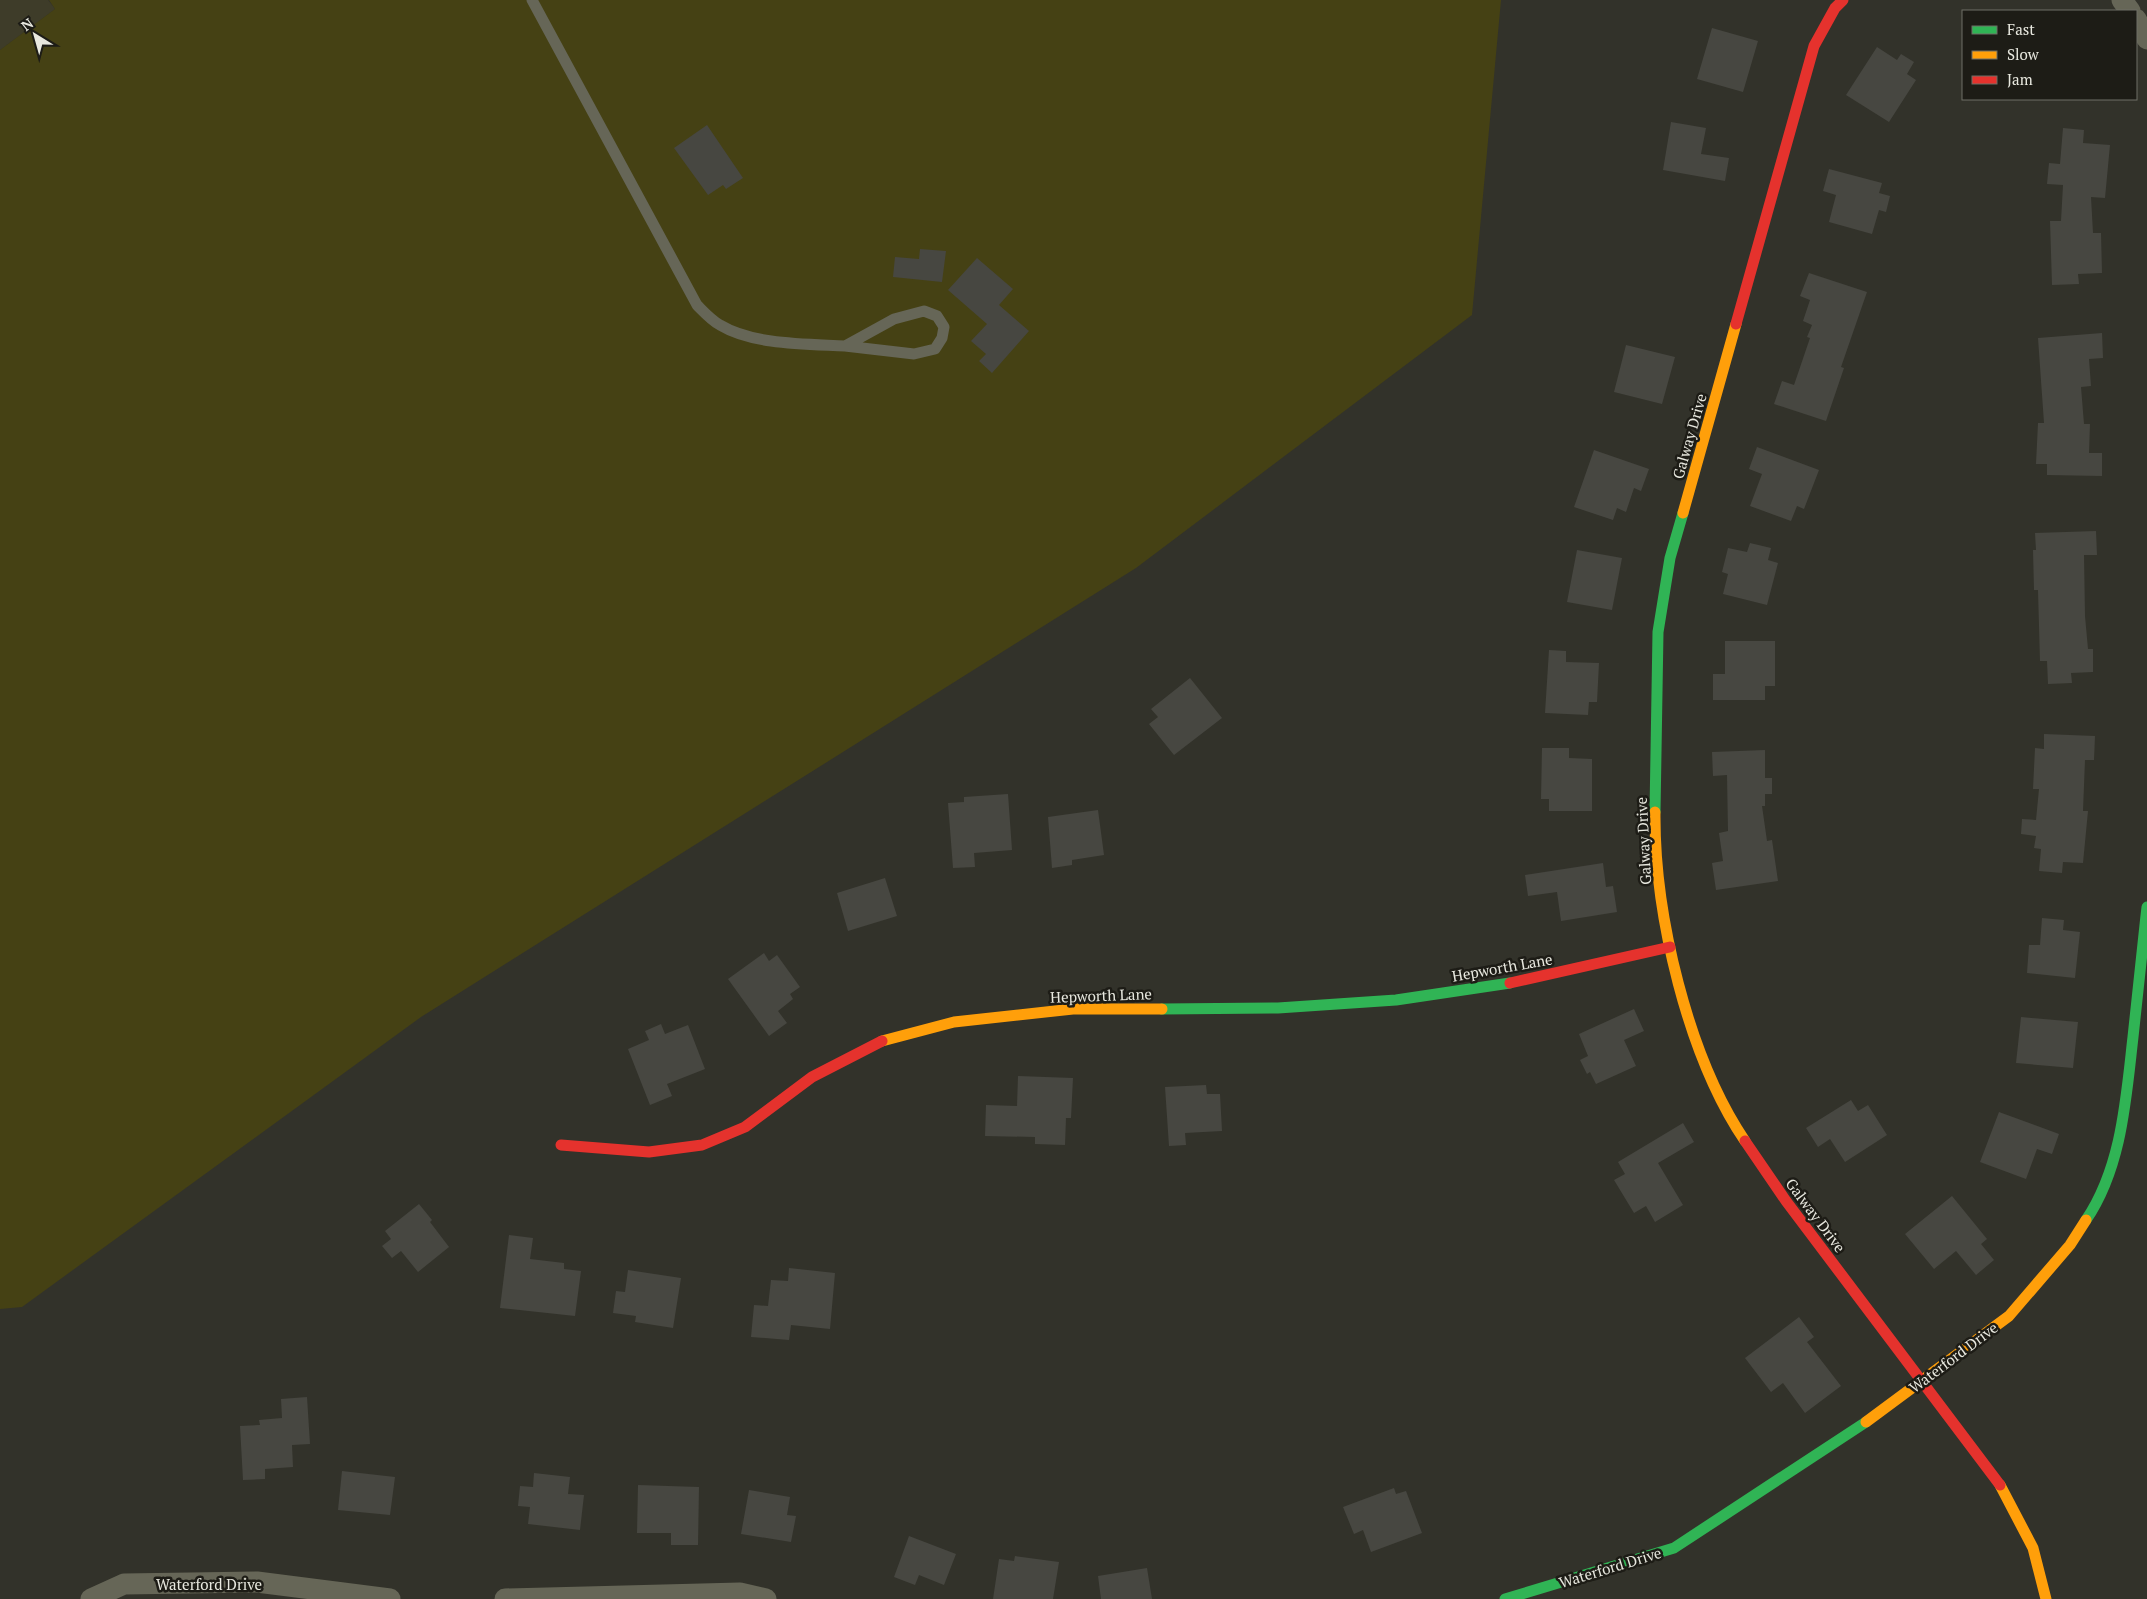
<svg xmlns="http://www.w3.org/2000/svg" width="2147" height="1599" viewBox="0 0 2147 1599" font-family="'PT Serif',serif">
<style>
.built{fill:#3e3c29}
.green{fill:#454114}
.building{fill:#474741}
.lines{fill:none;stroke-linecap:round;stroke-linejoin:round}
.lane{stroke:#666657;stroke-width:11}
.street{stroke:#666657;stroke-width:21}
.fast{stroke:#30b455;stroke-width:11}
.slow{stroke:#ff9f0a;stroke-width:11}
.jam{stroke:#e5322d;stroke-width:11}
.labels{text-anchor:middle;dominant-baseline:central;stroke-width:5;stroke-linejoin:round;paint-order:stroke}
.street-label{font-size:15px;fill:#e8e8df;stroke:#1d1c16}
</style>
<rect width="100%" height="100%" fill="#32322a"/>
<path class="built" d="M0,0H48L55,9L0,50Z"/>
<path class="green" d="M49,0H1501L1472,315L1136,568L421,1017L22,1307L0,1309V50L55,9Z"/>
<path class="building" d="M1712,28L1758,41L1743,92L1697,79Z
M1877,47L1897,60L1901,54L1914,62L1907,74L1916,80L1889,122L1846,95Z
M1671,122L1706,128L1701,154L1729,158L1725,181L1663,170Z
M707,125L743,178L726,189L723,185L708,195L674,148Z
M2063,128L2084,130L2083,143L2110,145L2105,198L2091,197L2093,233H2101L2102,273L2078,274L2079,284L2052,285L2050,221H2061L2063,185L2047,184L2049,163L2060,164Z
M1829,169L1882,183L1879,193L1890,196L1886,212L1879,210L1872,234L1829,222L1836,195L1823,191Z
M920,249L946,251L942,282L893,277L895,257L919,259Z
M977,258L1013,289L999,305L1029,331L992,373L979,361L986,354L971,341L987,324L948,290Z
M1809,273L1867,292L1841,367L1844,368L1826,421L1774,404L1782,381L1794,385L1810,338L1807,337L1812,325L1803,321L1810,300L1800,296Z
M2102,333L2103,358L2089,359L2091,386L2081,387L2084,424H2090L2089,453H2102V476L2047,475V464H2036L2038,423H2044L2038,338Z
M1626,345L1675,357L1662,404L1614,392Z
M1757,447L1819,470L1804,509L1797,506L1791,521L1750,506L1762,474L1749,469Z
M1594,450L1649,469L1641,491L1634,488L1626,512L1617,508L1613,520L1574,507Z
M2096,531L2097,555H2084L2085,616L2088,649H2093V672L2071,673L2072,683L2048,684L2047,661H2040L2038,590H2034L2033,550H2036L2035,533Z
M1750,543L1771,548L1768,560L1778,563L1767,605L1723,594L1728,574L1722,572L1728,548L1747,552Z
M1577,550L1622,558L1612,610L1567,602Z
M1725,641H1775V686H1765V700H1713V674H1725Z
M1549,650L1566,651V662L1599,663L1597,702H1589L1588,715L1545,713Z
M1190,678L1222,718L1174,755L1149,724L1158,717L1151,709Z
M2044,734L2095,736L2094,760H2085L2083,811H2088L2083,863L2063,862L2062,873L2039,871L2041,849L2034,848L2036,836L2021,834L2022,819L2036,820L2039,789H2033L2035,748L2044,749Z
M1542,748H1569V758L1592,759V811H1549V799H1541Z
M1765,750V778H1772V794H1765V806H1762L1767,841L1772,840L1778,881L1716,890L1712,863L1723,861L1719,833L1728,831L1727,775L1713,776L1712,752Z
M1008,794L1012,850L974,853L975,867L953,868L948,803L964,802V797Z
M1098,810L1104,855L1072,860V865L1052,868L1048,817Z
M1603,863L1606,887L1613,886L1617,912L1561,921L1557,892L1528,896L1525,875Z
M885,878L897,916L848,931L837,893Z
M2042,918L2064,920L2063,930L2080,932L2075,978L2027,973L2029,945H2040Z
M764,953L769,961L777,955L800,987L790,994L793,999L778,1011L787,1023L769,1036L728,979Z
M1634,1009L1644,1031L1624,1040L1636,1066L1596,1084L1590,1072L1587,1074L1580,1060L1588,1056L1579,1034Z
M2021,1017L2078,1022L2073,1068L2016,1063Z
M661,1024L665,1034L688,1025L705,1069L667,1084L672,1096L650,1105L628,1049L649,1040L645,1031Z
M1018,1076L1073,1078L1071,1118H1066L1065,1145L1035,1144V1137L985,1136L986,1105L1017,1106Z
M1206,1085L1207,1094H1220L1222,1131L1185,1133L1186,1145L1169,1146L1165,1087Z
M1851,1100L1858,1111L1868,1105L1887,1135L1845,1162L1830,1139L1818,1147L1806,1128Z
M1999,1112L2059,1134L2052,1154L2037,1149L2026,1179L1980,1162Z
M1683,1123L1694,1142L1658,1163L1683,1205L1655,1222L1646,1206L1634,1213L1614,1180L1625,1174L1618,1162Z
M1952,1196L1987,1239L1981,1244L1994,1260L1976,1275L1956,1251L1934,1269L1905,1234Z
M419,1204L432,1220L430,1222L449,1247L418,1272L401,1251L392,1258L382,1246L391,1239L385,1231Z
M509,1235L533,1238L530,1259L564,1263V1269L581,1271L575,1316L500,1308Z
M789,1268L835,1273L830,1329L791,1325L789,1340L751,1337L754,1305L768,1306L771,1280L788,1281Z
M628,1270L681,1278L673,1328L635,1322L636,1316L613,1313L616,1291L625,1292Z
M1799,1317L1814,1337L1807,1342L1841,1386L1805,1413L1783,1383L1771,1392L1745,1358Z
M307,1397L310,1444L292,1445L293,1467L265,1469V1479L243,1480L240,1426L260,1425L259,1420L282,1418L281,1399Z
M342,1471L395,1477L390,1515L338,1510Z
M534,1473L570,1477L568,1494L584,1495L580,1530L528,1524L530,1507L518,1506L520,1486L533,1487Z
M638,1485L699,1487L698,1545H671V1533H637Z
M1394,1488L1396,1494L1406,1491L1422,1533L1371,1552L1363,1530L1354,1534L1343,1507Z
M749,1490L790,1497L787,1515L796,1516L791,1542L741,1534Z
M909,1536L956,1554L944,1585L919,1575L915,1585L894,1577Z
M1015,1556L1059,1562L1053,1599H993L999,1559L1014,1561Z
M1147,1568L1152,1599H1101L1098,1576Z"/>
<g class="lines">
<path class="lane" d="M532,0L697,305C704,312 711,320 720,325C753,345 807,344 845,346
M924,311L937,316L944,327L942,338L935,349L914,354L845,346L894,319Z"/>
<path class="street" d="M2122,0L2130,11
M2136,19L2147,39
M91,1599L124,1584L257,1582L390,1599
M505,1599L740,1593L766,1599"/>
<path class="fast" d="M1655,812L1658,632L1670,558L1683,513
M1162,1009L1278,1008L1396,1000L1510,983
M2086,1220C2122,1167 2126,1098 2133,1037C2138,993 2142,950 2147,907
M1505,1599L1674,1548L1866,1422"/>
<path class="slow" d="M1683,513L1736,324
M1655,812C1654,914 1688,1057 1745,1141
M882,1041L954,1022L1073,1009H1162
M1866,1422L2009,1316L2070,1245L2086,1220
M2000,1485L2033,1548L2046,1599"/>
<path class="jam" d="M1736,324L1814,46L1835,8L1843,0
M1510,983L1670,947
M1745,1141L1786,1201L2000,1485
M561,1145L649,1152L702,1145L745,1127L812,1077L882,1041"/>
</g>
<g class="labels">
<g class="street-label">
<text transform="translate(1689 436) rotate(-74)">Galway Drive</text>
<text transform="translate(1643 841) rotate(-93)">Galway Drive</text>
<text transform="translate(1502 967) rotate(-10)">Hepworth Lane</text>
<text transform="translate(1101 995) rotate(-2)">Hepworth Lane</text>
<text transform="translate(1816 1215) rotate(53)">Galway Drive</text>
<text transform="translate(1953 1357) rotate(-37)">Waterford Drive</text>
<text transform="translate(1610 1567) rotate(-17)">Waterford Drive</text>
<text x="209" y="1584">Waterford Drive</text>
</g>
</g>
<rect x="1962" y="10" width="175" height="90" fill="#1d1c16" stroke="#6e6e66"/>
<rect x="1972" y="26" width="25" height="8" fill="#30b455" stroke="#6e6e66"/>
<text x="2007" y="35" font-size="15" fill="#e8e8df">Fast</text>
<rect x="1972" y="51" width="25" height="8" fill="#ff9f0a" stroke="#6e6e66"/>
<text x="2007" y="60" font-size="15" fill="#e8e8df">Slow</text>
<rect x="1972" y="76" width="25" height="8" fill="#e5322d" stroke="#6e6e66"/>
<text x="2007" y="85" font-size="15" fill="#e8e8df">Jam</text>
<g transform="translate(35 35) rotate(323)" stroke="#1d1c16" stroke-width="4" paint-order="stroke">
<path d="M0-4L9 19L0 12L-9 19Z" fill="#e8e8df"/>
<text y="-8" font-size="14" font-weight="bold" text-anchor="middle" fill="#e8e8df">N</text>
</g>
</svg>
